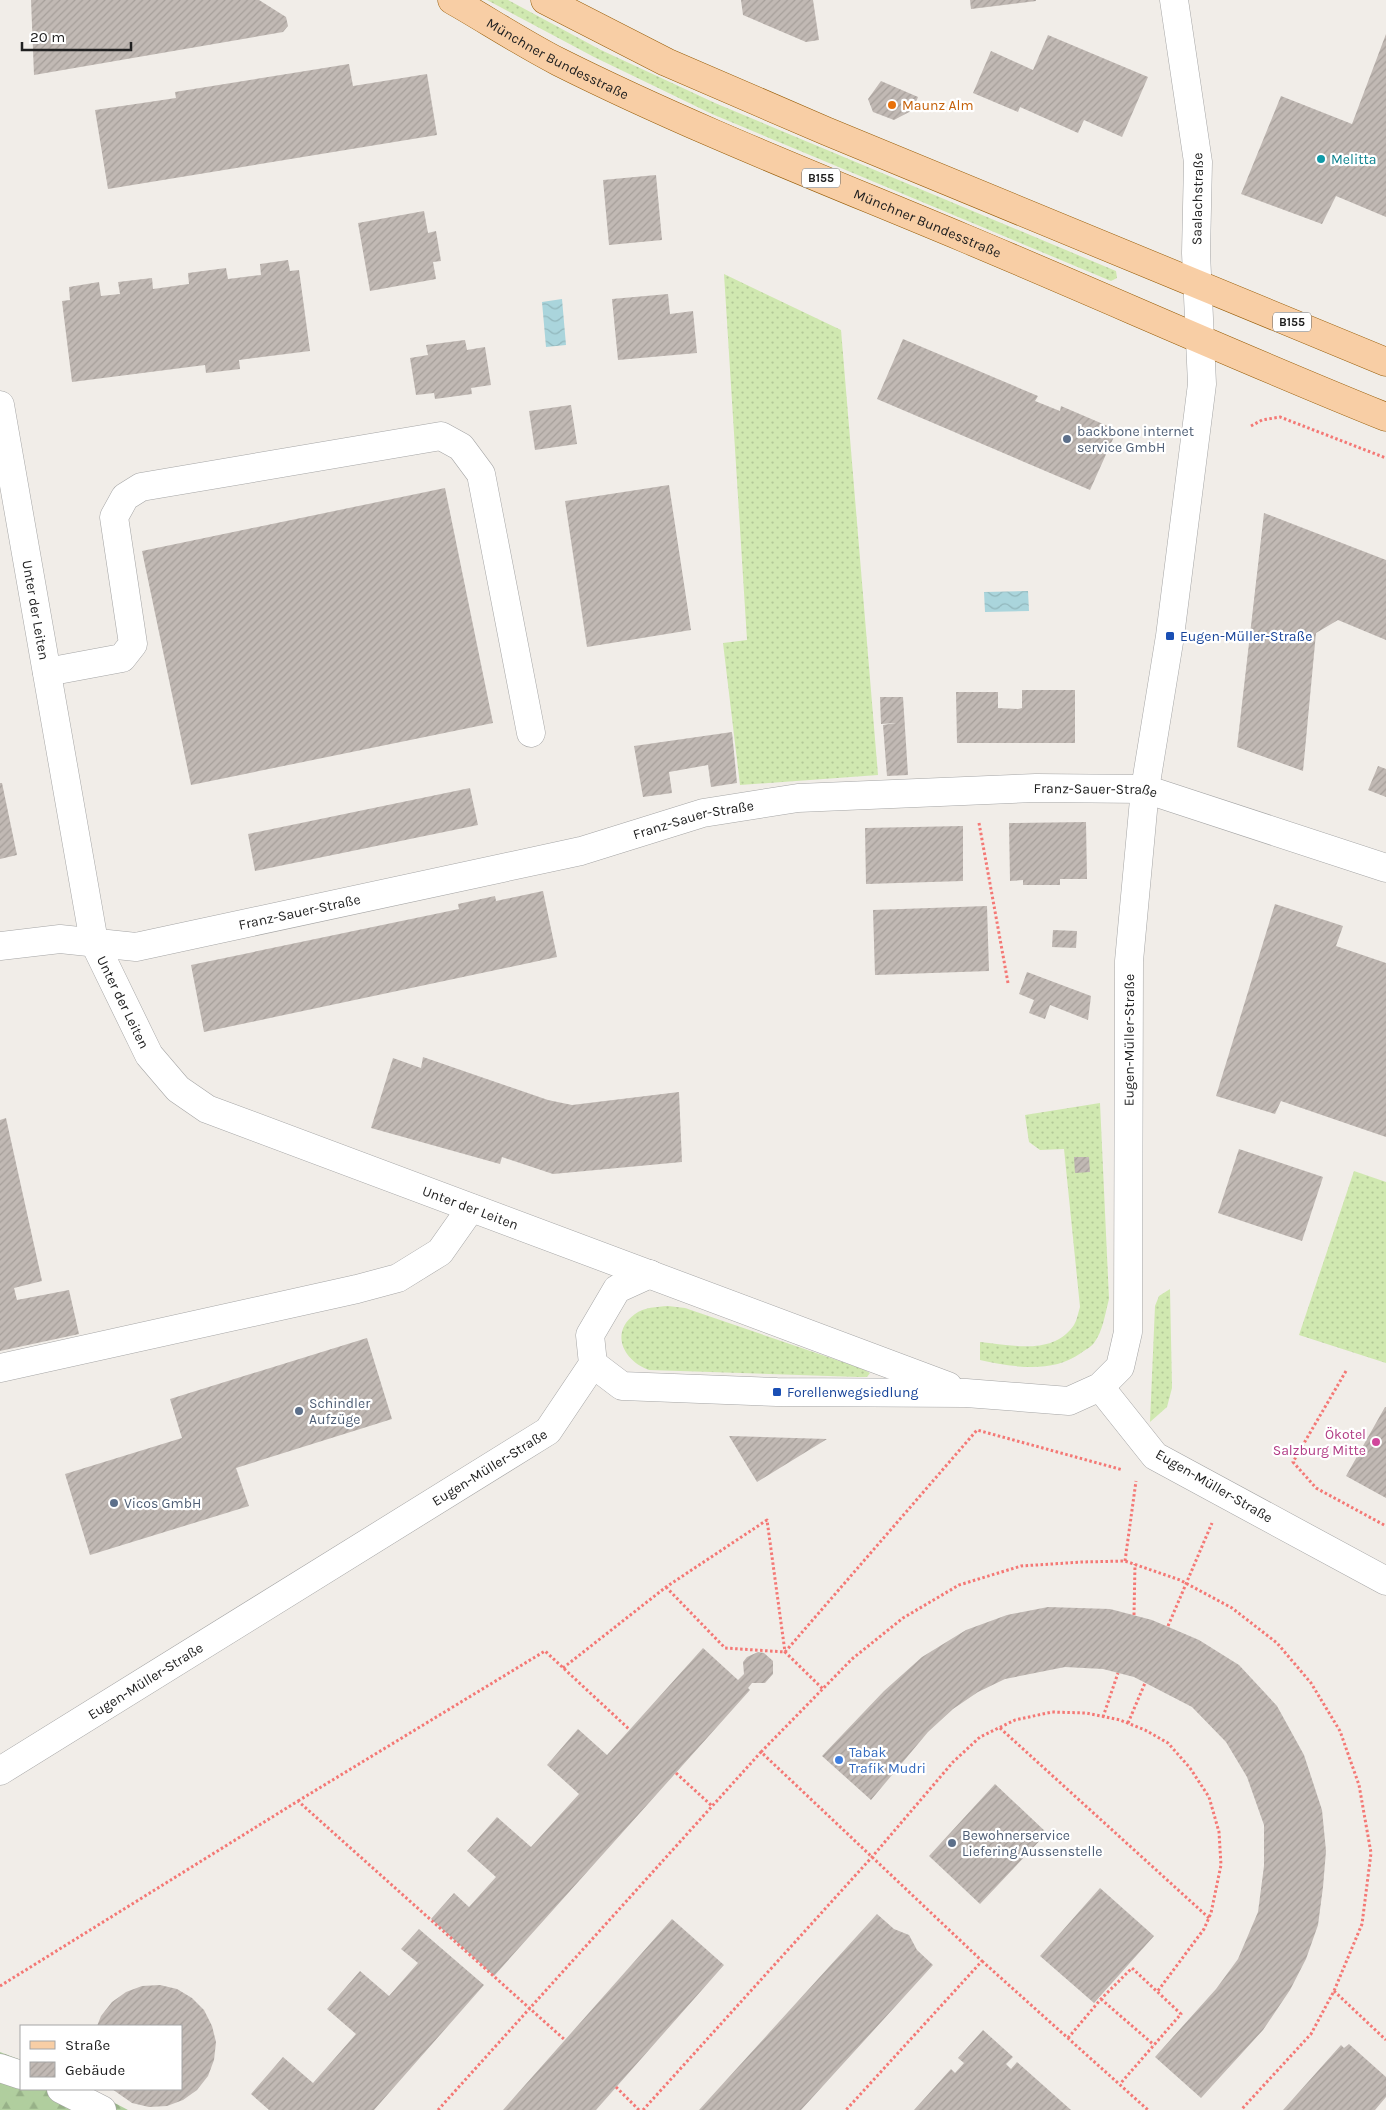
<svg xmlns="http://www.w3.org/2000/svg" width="1386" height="2110" viewBox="0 0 1386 2110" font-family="Karla,sans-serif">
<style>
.grass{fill:url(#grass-dots)}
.forest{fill:url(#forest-firs)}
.water{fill:url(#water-waves)}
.building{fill:url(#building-hatch)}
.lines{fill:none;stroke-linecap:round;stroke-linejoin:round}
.minor-casing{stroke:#a5a5a5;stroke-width:29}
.major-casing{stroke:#975c06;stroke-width:29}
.path{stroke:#f47875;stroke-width:3;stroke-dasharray:2.5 2.5;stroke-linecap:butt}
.minor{stroke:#fff;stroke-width:28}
.major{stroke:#f8cea5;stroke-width:28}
.food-dot{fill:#e8710a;stroke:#fff;stroke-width:2}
.culture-dot{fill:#0f9aa8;stroke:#fff;stroke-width:2}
.service-dot{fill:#5c6f8a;stroke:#fff;stroke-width:2}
.transit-dot{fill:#1a4fb4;stroke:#fff;stroke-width:2}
.hotel-dot{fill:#d1479c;stroke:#fff;stroke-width:2}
.shop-dot{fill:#3f7fe0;stroke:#fff;stroke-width:2}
.labels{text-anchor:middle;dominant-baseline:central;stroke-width:4.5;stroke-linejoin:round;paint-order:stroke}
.shield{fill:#fff;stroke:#646464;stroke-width:1}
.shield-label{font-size:12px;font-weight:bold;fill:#212121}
.street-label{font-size:14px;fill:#212121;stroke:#fff}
.food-label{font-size:14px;fill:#c56008;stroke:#fff;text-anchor:start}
.culture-label{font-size:14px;fill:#0d838f;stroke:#fff;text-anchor:start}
.service-label{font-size:14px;fill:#4e5e75;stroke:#fff;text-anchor:start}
.transit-label{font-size:14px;fill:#164399;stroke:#fff;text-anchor:start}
.hotel-label{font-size:14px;fill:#b23c85;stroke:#fff;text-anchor:end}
.shop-label{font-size:14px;fill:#366cbe;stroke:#fff;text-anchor:start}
</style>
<defs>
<pattern id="grass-dots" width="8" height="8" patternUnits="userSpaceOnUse" patternTransform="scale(1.25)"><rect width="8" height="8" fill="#d0e8b0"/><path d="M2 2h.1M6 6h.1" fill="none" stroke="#b2c797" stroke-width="1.8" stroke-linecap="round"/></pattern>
<pattern id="forest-firs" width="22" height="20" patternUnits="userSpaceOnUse" patternTransform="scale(1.25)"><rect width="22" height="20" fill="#b0ce9e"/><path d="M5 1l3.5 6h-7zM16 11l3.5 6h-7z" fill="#97b188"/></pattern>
<pattern id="water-waves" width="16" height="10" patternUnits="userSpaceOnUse" patternTransform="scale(1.25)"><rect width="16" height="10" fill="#aad5dc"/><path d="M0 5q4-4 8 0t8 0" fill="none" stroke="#92b7bc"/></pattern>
<pattern id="building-hatch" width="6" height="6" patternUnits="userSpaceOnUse" patternTransform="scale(1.25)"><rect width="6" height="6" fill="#c1b9b4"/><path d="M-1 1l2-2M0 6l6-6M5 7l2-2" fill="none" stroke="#a69f9a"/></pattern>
</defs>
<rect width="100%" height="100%" fill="#f1ede8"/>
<path class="grass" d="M487,0H508L601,50L715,103L1116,271L1117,278L1111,281L712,114L594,57Z
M724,274L841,330L878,775L740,785L723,643L747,640Z
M1100,1103L1109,1299C1105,1314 1103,1331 1094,1343C1091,1347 1085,1350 1081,1353C1052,1374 1013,1367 980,1360V1342C1011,1345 1053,1356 1074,1325C1077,1320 1078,1313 1080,1307L1064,1149L1040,1150L1029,1142L1025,1115Z
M1354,1171L1386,1182V1363L1299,1335Z
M1170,1289L1172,1388L1167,1407L1150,1422L1155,1306L1159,1296Z
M668,1306L685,1308L863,1369L870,1373L867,1377H858L649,1370C624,1361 609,1333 635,1314C644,1307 657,1307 668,1306Z"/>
<path class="forest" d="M0,2052L21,2060V2089H88L128,2110H0Z"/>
<path class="water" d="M562,299L566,345L546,347L542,302Z
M1028,591L1029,611L985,612L984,592Z"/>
<path class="building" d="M31,0H259L286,17L288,26L283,32L34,75Z
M741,0H813L819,40L806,42L743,15Z
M970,0H1036V1L971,9Z
M1386,34V217L1336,196L1322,224L1241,194L1281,96L1352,124Z
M1048,35L1148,77L1122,137L1084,120L1078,133L1020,107L1018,112L973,93L991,51L1033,70Z
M349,64L353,86L427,74L437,135L108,189L95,110L176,98L175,92Z
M881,81L918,97L913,110L894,120L873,112L868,99Z
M656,175L662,240L609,245L603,180Z
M424,211L428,233L436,231L441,261L433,262L436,279L370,291L358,223Z
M288,260L290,271L299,270L310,351L239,360L240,369L206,373L205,365L72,382L62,301L70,300L69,287L99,282L101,296L120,294L118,282L152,278L153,289L189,284L188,273L226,268L228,279L261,275L260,264Z
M668,294L670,314L693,311L697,353L618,360L612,299Z
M903,339L1038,396L1035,401L1060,411L1061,406L1117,430L1090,490L877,399Z
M465,340L467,350L485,347L491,385L471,388L472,394L435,399L434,393L416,395L410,358L428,355L426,345Z
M571,405L577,444L535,450L529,411Z
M669,485L691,630L587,647L565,501Z
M445,488L493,723L191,785L142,551Z
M1264,513L1386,560V640L1338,620L1316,633L1303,771L1237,747Z
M1022,690H1075V743H957L956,692H998V708L1018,709L1022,708Z
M880,697H903L908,775L887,776L883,725L896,723L881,724Z
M732,732L737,783L711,787L708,765L669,772L672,793L643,797L634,746Z
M1378,766L1386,769V797L1368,790Z
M0,783H2L17,855L0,859Z
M470,788L478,825L255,871L248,834Z
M1086,822L1087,879H1060V885H1023V880L1010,881L1009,823Z
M963,826V881L866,884L865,828Z
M543,891L557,957L204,1032L191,965L459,909L458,904L495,896L496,901Z
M1275,904L1343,926L1336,946L1386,963V1137L1281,1101L1275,1114L1216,1096Z
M987,906L989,971L875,975L873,910Z
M1053,930L1077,931L1076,948L1052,947Z
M1027,972L1091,996L1088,1020L1050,1005L1045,1019L1029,1013L1034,1000L1019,994Z
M423,1057L548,1100L572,1105L679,1092L682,1162L553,1174L502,1157L500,1164L371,1128L393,1058L421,1068Z
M6,1118L42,1281L14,1288L17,1300L69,1290L79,1334L0,1351V1120Z
M1239,1149L1323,1177L1302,1241L1218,1213Z
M1074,1157H1089L1090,1172L1075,1173Z
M367,1338L392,1419L236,1468L249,1506L90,1555L65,1474L182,1438L170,1399Z
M1385,1407H1386V1498L1346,1476Z
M729,1436L827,1439L757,1482Z
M1048,1607L1110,1609L1152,1620L1199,1640L1239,1665L1277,1706L1304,1755L1322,1810L1326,1851L1323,1887L1318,1925L1306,1959L1290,1990L1263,2030L1201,2098L1155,2057L1216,1989L1238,1959L1258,1912L1264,1866V1825L1247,1777L1226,1742L1192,1707L1134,1677L1103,1669L1065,1667L1005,1679L978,1692L953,1709L928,1732L871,1800L822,1756L884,1691L922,1657L966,1630L1007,1615Z
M703,1648L738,1680L744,1674L743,1662L747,1657L758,1652L764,1653L773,1661V1674L765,1683H752L748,1688L750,1690L494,1976L431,1919L454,1893L469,1907L496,1877L467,1851L497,1817L531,1847L579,1794L547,1765L578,1729L607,1755Z
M995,1784L1047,1833L980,1904L929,1856Z
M1100,1888L1154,1936L1094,2003L1040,1956Z
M877,1914L894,1929L909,1935L917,1950L933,1965L873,2031L801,2110H699Z
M672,1919L724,1965L596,2110H503Z
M419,1929L484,1985L374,2110H269L251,2094L283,2057L313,2083L356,2034L327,2009L360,1971L389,1996L418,1963L401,1949Z
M160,1985L177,1989L192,1998L204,2010L212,2026L216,2042L214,2060L208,2076L197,2090L183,2100L167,2106L149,2107L132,2103L112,2089H181V2026H97L101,2016L112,2002L126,1992L142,1986Z
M983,2030L1013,2057L1006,2064L1011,2069L1017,2062L1071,2110H914L951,2069L955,2073L964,2063L958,2058Z
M1349,2044L1386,2077V2097L1375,2110H1283L1341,2045L1344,2048Z"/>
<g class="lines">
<g class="minor-casing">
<g id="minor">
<path id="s1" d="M0,405L94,942L149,1055L178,1089L207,1109L948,1386"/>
<path d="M47,672L122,658L133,644L114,517L125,497L141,487L441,436L461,447L481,474L531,733"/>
<path id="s2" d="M0,946L60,939L136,947L581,851L703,813L798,798L1036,788L1145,789L1386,868"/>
<path id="s3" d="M593,1364L622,1386L777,1392L966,1393L1069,1401L1100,1387L1120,1367L1128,1332L1129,961L1145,789L1170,636L1202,384L1196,253L1198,162L1174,0"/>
<path d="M0,1368L357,1289L398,1278L440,1252L471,1208"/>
<path d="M1100,1387L1155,1456L1386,1581"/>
<path id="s4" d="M0,1771L548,1431L593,1364L590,1335L617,1289L650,1274"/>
<path d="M0,2068L21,2075"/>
<path d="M61,2089L102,2110"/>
</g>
</g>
<g class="major-casing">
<g id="major">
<path id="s5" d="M452,0C487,20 522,43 559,62C691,128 828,181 964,238C1105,297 1244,360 1386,417"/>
<path d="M545,0L666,62L826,131L1386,362"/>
</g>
</g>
<path class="path" d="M1251,426L1262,420L1280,417L1386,458
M979,823L1008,983
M1346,1371L1293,1462L1316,1488L1386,1526
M1125,1561L1136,1481
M666,1587L725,1648L785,1652
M1134,1615L1135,1564
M1168,1626L1212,1523
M785,1652L977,1430L1123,1470
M563,1668L666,1587L767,1520L785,1652L823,1689
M1103,1717L1118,1673
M1128,1723L1145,1683
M1000,1728L1209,1918
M761,1752L852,1659L903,1618L959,1585L1021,1566L1082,1562L1125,1561L1180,1580L1232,1608L1277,1643L1311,1683L1340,1731L1359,1785L1371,1853L1362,1924L1334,1991L1311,2034L1241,2110
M676,1773L712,1806
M298,1801L545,1651L630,1730
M982,1961L1148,2110
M0,1986L298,1801L565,2040
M1334,1991L1386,2040
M1101,1999L1154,2045
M1068,2038L1101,1999L1132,1968L1181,2014L1120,2084
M616,2087L639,2110
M438,2110L761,1752L982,1961L846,2110
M643,2110L872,1857L953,1762L980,1737L1015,1720L1052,1712L1086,1713L1120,1720L1145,1730L1168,1743L1190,1768L1209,1797L1219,1832L1221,1865L1211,1913L1204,1929L1157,1992"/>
<use href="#minor" class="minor"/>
<use href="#major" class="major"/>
</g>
<circle class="food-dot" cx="892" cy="105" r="5"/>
<circle class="culture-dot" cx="1321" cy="159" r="5"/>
<g class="service-dot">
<circle cx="1067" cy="439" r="5"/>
<circle cx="299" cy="1411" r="5"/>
<circle cx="114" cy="1503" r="5"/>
<circle cx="952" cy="1843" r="5"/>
</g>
<g class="transit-dot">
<rect x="1165" y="631" width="10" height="10" rx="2.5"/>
<rect x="772" y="1387" width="10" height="10" rx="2.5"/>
</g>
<circle class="hotel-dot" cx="1376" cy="1442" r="5"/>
<circle class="shop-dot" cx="839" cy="1760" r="5"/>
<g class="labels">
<g class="shield">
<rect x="802" y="168.5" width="38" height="19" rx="4"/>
<rect x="1273" y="312.5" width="38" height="19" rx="4"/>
</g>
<g class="shield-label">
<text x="821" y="178">B155</text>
<text x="1292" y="322">B155</text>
</g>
<g class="street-label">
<text stroke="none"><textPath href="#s5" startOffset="121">Münchner Bundesstraße</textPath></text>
<text stroke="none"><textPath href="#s3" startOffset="1720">Saalachstraße</textPath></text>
<text stroke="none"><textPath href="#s5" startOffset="526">Münchner Bundesstraße</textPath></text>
<text stroke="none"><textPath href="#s1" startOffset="208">Unter der Leiten</textPath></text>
<text stroke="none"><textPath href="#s2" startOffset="1114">Franz-Sauer-Straße</textPath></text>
<text stroke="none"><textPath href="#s2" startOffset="709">Franz-Sauer-Straße</textPath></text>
<text stroke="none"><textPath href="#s2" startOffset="304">Franz-Sauer-Straße</textPath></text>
<text stroke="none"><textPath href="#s1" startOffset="612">Unter der Leiten</textPath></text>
<text stroke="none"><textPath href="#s3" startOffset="874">Eugen-Müller-Straße</textPath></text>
<text stroke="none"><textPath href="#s1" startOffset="1032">Unter der Leiten</textPath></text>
<text stroke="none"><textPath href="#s4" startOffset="576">Eugen-Müller-Straße</textPath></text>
<text transform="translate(1214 1486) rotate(30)">Eugen-Müller-Straße</text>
<text stroke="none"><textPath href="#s4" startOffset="171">Eugen-Müller-Straße</textPath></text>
</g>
<g class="food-label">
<text x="902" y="105">Maunz Alm</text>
</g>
<g class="culture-label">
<text x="1331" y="159">Melitta</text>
</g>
<g class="service-label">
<text x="1077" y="431">backbone internet<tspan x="1077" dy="16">service GmbH</tspan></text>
<text x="309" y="1403">Schindler<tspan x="309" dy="16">Aufzüge</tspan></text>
<text x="124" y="1503">Vicos GmbH</text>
<text x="962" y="1835">Bewohnerservice<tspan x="962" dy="16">Liefering Aussenstelle</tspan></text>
</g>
<g class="transit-label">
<text x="1180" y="636">Eugen-Müller-Straße</text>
<text x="787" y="1392">Forellenwegsiedlung</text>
</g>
<g class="hotel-label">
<text x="1366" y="1434">Ökotel<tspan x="1366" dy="16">Salzburg Mitte</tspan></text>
</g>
<g class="shop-label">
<text x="849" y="1752">Tabak<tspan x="849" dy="16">Trafik Mudri</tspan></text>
</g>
</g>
<rect x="20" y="2025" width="162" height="65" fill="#ffffff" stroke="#a6a6a6"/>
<rect x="30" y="2041" width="25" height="8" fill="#f8cea5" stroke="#a6a6a6"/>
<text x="65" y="2050" font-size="15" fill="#212121">Straße</text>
<rect x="30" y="2062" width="25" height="15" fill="url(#building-hatch)" stroke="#a6a6a6"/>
<text x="65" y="2075" font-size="15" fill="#212121">Gebäude</text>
<path d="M22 42v8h109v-8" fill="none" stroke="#212121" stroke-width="2.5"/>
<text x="30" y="42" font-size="15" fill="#212121" stroke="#ffffff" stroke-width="4" paint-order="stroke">20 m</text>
</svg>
